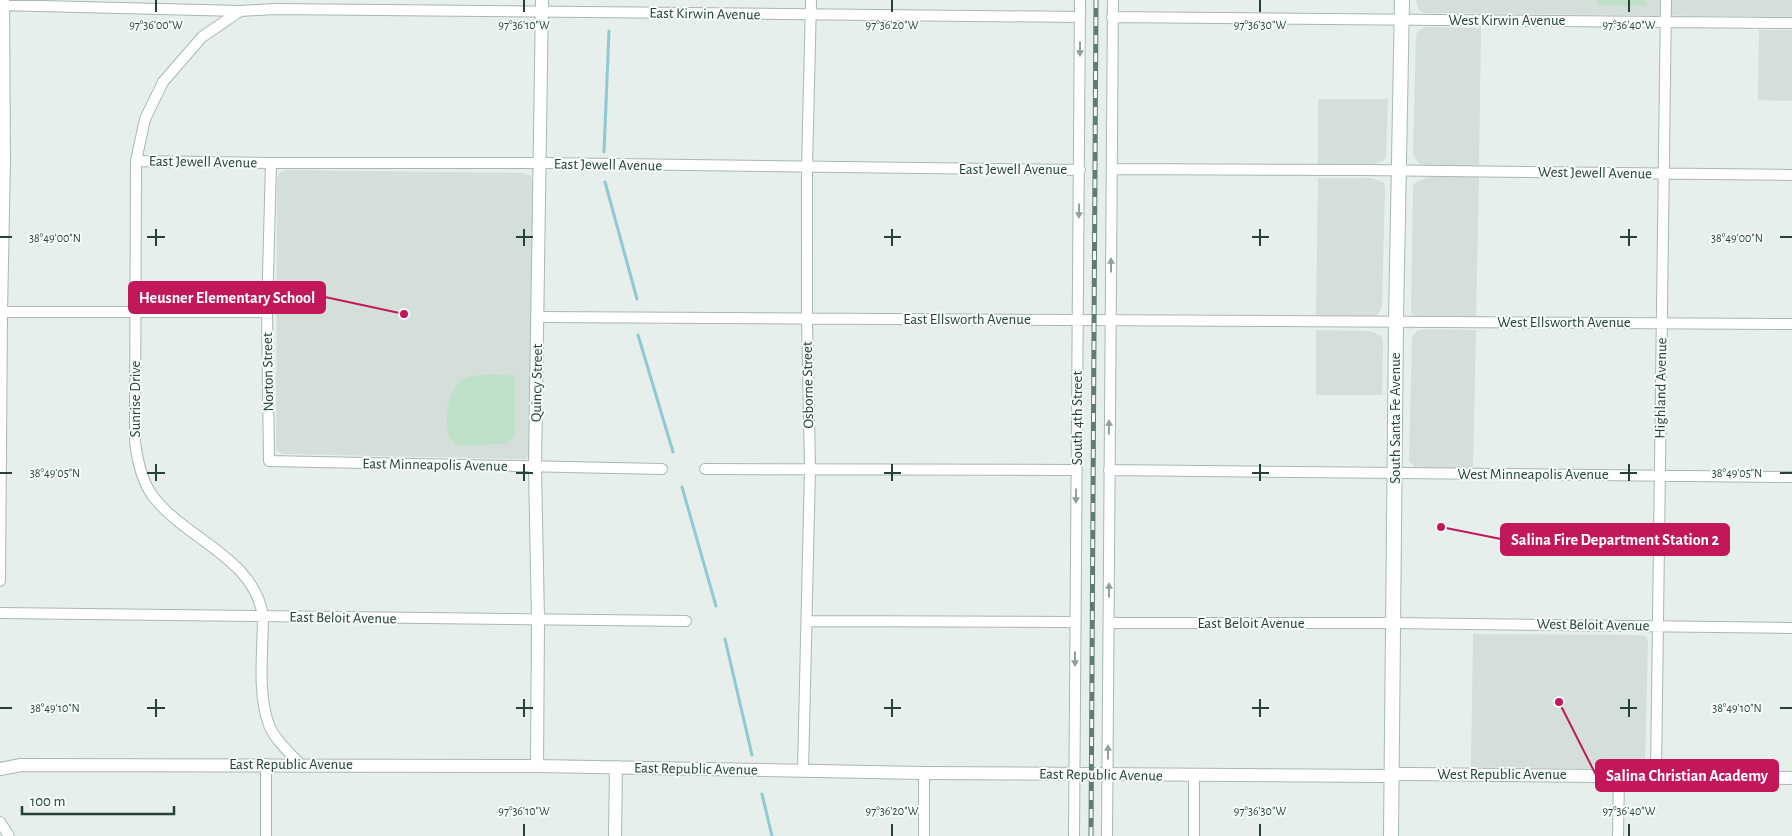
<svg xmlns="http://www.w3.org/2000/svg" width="1792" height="836" viewBox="0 0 1792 836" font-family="'Alegreya Sans',sans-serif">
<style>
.built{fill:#d4dfda}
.green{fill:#bfe0c8}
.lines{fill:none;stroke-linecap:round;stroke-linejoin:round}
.stream{stroke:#8ec9d4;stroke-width:3}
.minor-casing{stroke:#a8b8b2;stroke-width:12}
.tertiary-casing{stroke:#a8b8b2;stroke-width:14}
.secondary-casing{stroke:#a4bbb3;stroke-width:16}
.minor{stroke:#fff;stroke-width:10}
.tertiary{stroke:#fff;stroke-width:12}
.secondary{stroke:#fff;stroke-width:14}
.rail-casing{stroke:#5f7d75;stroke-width:5}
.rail{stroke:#f7fbf9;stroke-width:3;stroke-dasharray:9;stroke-linecap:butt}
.oneway{fill:#92a09c}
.ticks{fill:none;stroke:#24423a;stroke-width:2}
.labels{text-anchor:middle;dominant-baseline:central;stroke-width:4;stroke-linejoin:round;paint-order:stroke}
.street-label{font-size:15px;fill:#24423a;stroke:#f7fbf9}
.ticks-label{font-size:12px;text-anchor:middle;fill:#24423a;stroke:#f7fbf9;stroke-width:4;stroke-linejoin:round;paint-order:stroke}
.leader{fill:none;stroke:#c2185b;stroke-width:2}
.callout-dot{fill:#c2185b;stroke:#f7fbf9;stroke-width:2}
.callout{fill:#c2185b;stroke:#c2185b;stroke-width:2}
.callout-label{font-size:16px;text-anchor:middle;font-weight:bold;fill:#fff}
</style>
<rect width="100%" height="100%" fill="#e6efeb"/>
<path class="built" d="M1416,0H1792V17L1424,13L1419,10Z
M1424,27L1481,28L1479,167L1427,166L1419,163L1415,158L1413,153L1416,36L1417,32Z
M1759,30H1792V101L1758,100Z
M1318,99H1388L1386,157L1383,161L1370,165L1318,164Z
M285,170L523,173L531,176L533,183L529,454L526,459L283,454L276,450L277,178L280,172Z
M1429,177H1479L1476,318L1418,317L1413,315L1411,311L1413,188L1414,184L1418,181Z
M1318,178H1372L1384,183L1385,188L1382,307L1377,315L1372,317L1316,316Z
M1424,329L1476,330L1473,468L1421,469L1415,467L1409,461L1412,337L1417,331Z
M1316,330L1371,331L1381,336L1383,341L1382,395H1316Z
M1473,634L1642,635L1646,637L1648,642L1645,762L1643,767L1638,769L1471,767Z"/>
<path class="green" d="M1597,0H1646V6L1597,5Z
M495,374L515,376V436L506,444L456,446C454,442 449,437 448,432C445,418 448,389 461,381C471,374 483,375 495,374Z"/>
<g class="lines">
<path class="stream" d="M604,152L609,31
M605,182L637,299
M638,335L673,452
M682,487L716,606
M725,639L752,755
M762,794L772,836"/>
<g class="minor-casing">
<path id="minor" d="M0,5L240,11L275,9L1080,17
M240,11L202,37L163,82L145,119L136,161L135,441C137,459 141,479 152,495C184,539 255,557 263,617C263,650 257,693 269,725C275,740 289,752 300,764
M1112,17L1792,23
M136,161L271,163H540L1080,170
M271,163L267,312L269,461L662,469
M1112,169L1363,170L1792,175
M0,312H267
M538,317L1792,324
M705,469L1076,470
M1109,470L1792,477
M0,581L2,312L5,160L4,0
M0,613L686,621
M808,621L1075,622
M1109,623H1394L1792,628
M266,764V836
M803,771L810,468L807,318V168L811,0
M1656,775L1666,0
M0,822L9,836
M924,836V773
M1074,836L1080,0
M1107,836L1113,0
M1194,836V776
M1618,836L1619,775"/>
</g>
<g class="tertiary-casing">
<path id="tertiary" d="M537,766L538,620L535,467L542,0
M0,769L21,765L537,766L924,773L1387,776L1392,774H1412L1792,778
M615,836L616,767"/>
</g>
<g class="secondary-casing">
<path id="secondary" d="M1391,836L1396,321L1402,0"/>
</g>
<use href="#minor" class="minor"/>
<use href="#tertiary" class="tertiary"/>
<use href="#secondary" class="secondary"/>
<g class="rail-casing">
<path id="rail" d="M1091,836L1096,0"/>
</g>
<use href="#rail" class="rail"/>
</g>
<defs><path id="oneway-solid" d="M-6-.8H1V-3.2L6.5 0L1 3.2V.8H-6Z" transform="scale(1.25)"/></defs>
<g class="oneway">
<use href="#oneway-solid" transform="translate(1080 49) rotate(90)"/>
<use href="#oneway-solid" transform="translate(1079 211) rotate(91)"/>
<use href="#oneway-solid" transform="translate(1111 265) rotate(-90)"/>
<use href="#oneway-solid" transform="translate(1109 427) rotate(-89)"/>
<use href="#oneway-solid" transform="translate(1076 496) rotate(91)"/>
<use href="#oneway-solid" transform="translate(1109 590) rotate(-90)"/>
<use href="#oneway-solid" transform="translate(1075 659) rotate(90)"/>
<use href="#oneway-solid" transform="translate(1108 752) rotate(-90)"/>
</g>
<path class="ticks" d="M156,0V12M524,0V12M892,0V12M1260,0V12M1629,0V12M156,229V246M524,229V246M892,229V246M1260,229V246M1629,229V246M0,237H12M147,237H165M516,237H533M884,237H901M1252,237H1269M1620,237H1637M1780,237H1792M156,464V481M524,464V481M892,464V481M1260,464V481M1629,464V481M0,473H12M147,473H165M516,473H533M884,473H901M1252,473H1269M1620,473H1637M1780,473H1792M156,699V717M524,699V717M892,699V717M1260,699V717M1629,699V717M0,708H12M147,708H165M516,708H533M884,708H901M1252,708H1269M1620,708H1637M1780,708H1792M524,824V836M892,824V836M1260,824V836M1629,824V836"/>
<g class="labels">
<g class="street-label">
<text transform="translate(705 14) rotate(1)">East Kirwin Avenue</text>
<text x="1507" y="20">West Kirwin Avenue</text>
<text transform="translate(203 162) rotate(1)">East Jewell Avenue</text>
<text transform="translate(608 165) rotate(1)">East Jewell Avenue</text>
<text x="1013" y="169">East Jewell Avenue</text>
<text transform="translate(1595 173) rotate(1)">West Jewell Avenue</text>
<text x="967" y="319">East Ellsworth Avenue</text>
<text x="1564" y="322">West Ellsworth Avenue</text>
<text transform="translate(268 372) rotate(-91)">Norton Street</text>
<text transform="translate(537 383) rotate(-89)">Quincy Street</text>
<text transform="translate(808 385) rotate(-91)">Osborne Street</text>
<text transform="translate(1661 388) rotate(-89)">Highland Avenue</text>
<text transform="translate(135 399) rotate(-90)">Sunrise Drive</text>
<text transform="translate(1077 418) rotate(-90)">South 4th Street</text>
<text transform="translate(1395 418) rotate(-90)">South Santa Fe Avenue</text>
<text transform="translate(435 465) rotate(1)">East Minneapolis Avenue</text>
<text x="1533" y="474">West Minneapolis Avenue</text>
<text transform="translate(343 618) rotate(1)">East Beloit Avenue</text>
<text x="1251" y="623">East Beloit Avenue</text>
<text transform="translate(1593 625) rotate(1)">West Beloit Avenue</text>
<text x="291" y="764">East Republic Avenue</text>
<text transform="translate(696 769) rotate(1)">East Republic Avenue</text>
<text x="1502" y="774">West Republic Avenue</text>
<text transform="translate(1101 775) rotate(1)">East Republic Avenue</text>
</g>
</g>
<g class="ticks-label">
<text x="156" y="29">97°36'00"W</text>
<text x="524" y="29">97°36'10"W</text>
<text x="892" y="29">97°36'20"W</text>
<text x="1260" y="29">97°36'30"W</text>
<text x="1629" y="29">97°36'40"W</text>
<text x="1737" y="242">38°49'00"N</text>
<text x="55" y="242">38°49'00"N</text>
<text x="1737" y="477">38°49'05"N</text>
<text x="55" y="477">38°49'05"N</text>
<text x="1737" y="712">38°49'10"N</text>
<text x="55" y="712">38°49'10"N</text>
<text x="524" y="815">97°36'10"W</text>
<text x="892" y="815">97°36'20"W</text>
<text x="1260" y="815">97°36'30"W</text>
<text x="1629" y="815">97°36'40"W</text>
</g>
<path class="leader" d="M404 314L325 297M1441 527L1501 539M1559 702L1596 775"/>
<g class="callout-dot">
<circle cx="404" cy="314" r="5"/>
<circle cx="1441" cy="527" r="5"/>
<circle cx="1559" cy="702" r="5"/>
</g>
<g class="callout">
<rect x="129" y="282" width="196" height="31" rx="5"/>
<rect x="1501" y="524" width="228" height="31" rx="5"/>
<rect x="1596" y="760" width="182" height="31" rx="5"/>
</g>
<g class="callout-label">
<text x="227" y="303">Heusner Elementary School</text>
<text x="1615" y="545">Salina Fire Department Station 2</text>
<text x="1687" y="781">Salina Christian Academy</text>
</g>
<path d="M22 806v8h152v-8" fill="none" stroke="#24423a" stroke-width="2.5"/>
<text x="30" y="806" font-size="15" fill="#24423a" stroke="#f7fbf9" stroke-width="4" paint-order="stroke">100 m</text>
</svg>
